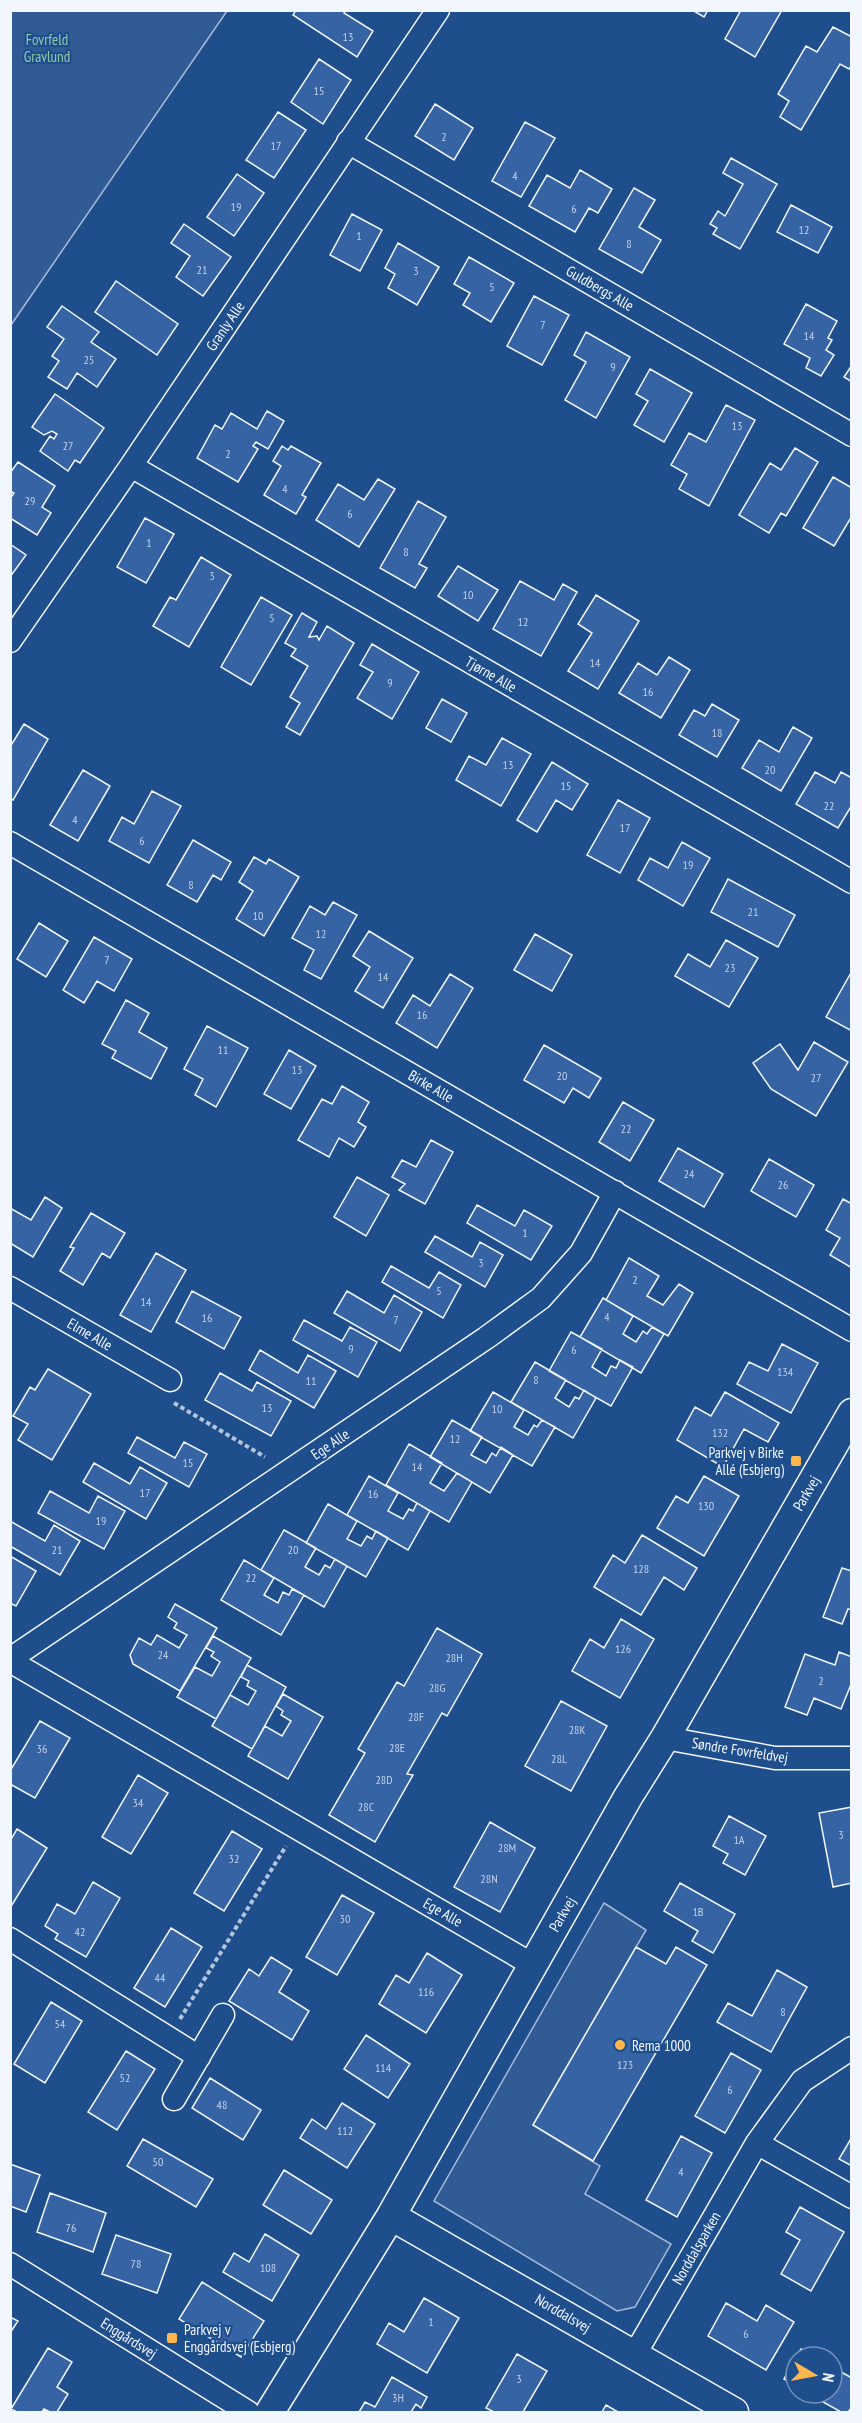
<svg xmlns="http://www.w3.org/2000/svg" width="862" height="2423" viewBox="0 0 862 2423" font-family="'PT Sans Narrow',sans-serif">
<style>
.built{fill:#305b95;stroke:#a8bbd7;stroke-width:1.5}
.building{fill:#3563a3;stroke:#f2f6ff;stroke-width:1.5}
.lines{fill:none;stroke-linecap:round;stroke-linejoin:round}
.minor-casing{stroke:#f2f6ff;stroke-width:25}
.tertiary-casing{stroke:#f2f6ff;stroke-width:31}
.path{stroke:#b3c4dc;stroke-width:4;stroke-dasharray:4.5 3;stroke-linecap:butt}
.minor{stroke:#1f4e8c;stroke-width:22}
.tertiary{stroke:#1f4e8c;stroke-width:28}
.poi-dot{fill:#ffb74d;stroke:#1f4e8c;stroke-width:2}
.labels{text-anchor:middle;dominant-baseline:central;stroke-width:4.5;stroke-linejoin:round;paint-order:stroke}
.number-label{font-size:12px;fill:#c3d1e8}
.park-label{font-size:15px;fill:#97c8a6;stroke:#1f4e8c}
.street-label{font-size:15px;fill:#f2f6ff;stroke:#1f4e8c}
.poi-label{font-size:15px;fill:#f2f6ff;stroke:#1f4e8c;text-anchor:start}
</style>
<rect width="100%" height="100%" fill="#1f4e8c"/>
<path class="built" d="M11,10L227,11L11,325L10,11Z
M604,1903L646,1930L533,2125L600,2166L585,2194L671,2244L635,2307L617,2311L434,2201Z"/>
<path class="building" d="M296,10H346L344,13L373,31L357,57L293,15Z
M692,10H708L704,17Z
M741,10H782L755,57L725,39Z
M833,27L852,37V65L849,69L840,64L801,130L780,117L789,101L778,94L806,46L817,52Z
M319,59L351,80L323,124L291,102Z
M435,104L473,128L454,160L415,136Z
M278,112L306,130L274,178L246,160Z
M525,122L555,138L521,197L492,181Z
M731,158L777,184L740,249L713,234L717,228L710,224L718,211L725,216L743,184L723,173Z
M580,170L612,189L598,213L589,208L575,232L529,206L547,175L570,188Z
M237,174L264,193L234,236L207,217Z
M634,188L655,200L639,227L661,240L642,273L599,249Z
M791,205L832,227L818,253L777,232Z
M352,214L382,230L360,271L330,255Z
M184,224L231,257L203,296L176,277L190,256L171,243Z
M398,243L439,267L417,305L388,288L395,274L385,268Z
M469,257L514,283L491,322L463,305L470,293L454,284Z
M116,281L178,324L157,355L95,312Z
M534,296L569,315L542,365L507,346Z
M806,304L837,321L828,338L832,340L826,350L834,355L821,376L806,368L810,358L784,344Z
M62,306L99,332L91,342L116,359L97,387L77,373L67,389L48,377L59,361L52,356L64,339L47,327Z
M586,332L630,357L596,418L565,400L586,362L574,355Z
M852,365V382L844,377Z
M650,369L692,393L664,442L634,425L648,401L636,394Z
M55,394L104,428L80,463L75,460L68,471L40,451L50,436L54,439L57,434L52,431L44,435L32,427Z
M726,405L755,420L709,506L679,489L687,474L671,465L689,433L706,442Z
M267,411L284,421L268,449L256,442L253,446L258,449L238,482L197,458L215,425L222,429L231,413L257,429Z
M282,446L288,450L291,446L321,463L302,495L306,497L296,514L264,495L281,466L273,461Z
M795,448L818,462L786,516L781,513L769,533L739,515L770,463L781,470Z
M18,462L55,486L42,507L51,513L37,535L10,518V499L14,493L10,491V473Z
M833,477L852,488V516L834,546L803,528Z
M378,479L395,489L359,547L316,520L338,484L364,500Z
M418,501L446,517L419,564L427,568L415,588L380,568Z
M145,518L174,534L146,583L117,567Z
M10,544L26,555L10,577Z
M201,557L231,575L189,647L153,626L170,597L176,600Z
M458,566L498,590L478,621L438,596Z
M520,581L554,600L563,584L577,592L541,656L493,629Z
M596,595L639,621L598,689L568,671L592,633L578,624Z
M261,597L292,615L251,685L221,667Z
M302,613L317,622L309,637L317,636L319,640L327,626L354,643L300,735L286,727L300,703L290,697L308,666L291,656L296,649L285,643Z
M372,644L419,672L392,719L357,698L373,672L360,665Z
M669,657L690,670L661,718L619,693L638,663L657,675Z
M442,699L467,713L451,742L426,728Z
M712,704L739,720L717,757L679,735L694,710L705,716Z
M24,724L48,739L13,800L10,799V747Z
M793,727L812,738L781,791L742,768L759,740L779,752Z
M502,738L531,754L501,806L456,780L469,756L486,765Z
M552,762L588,784L572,810L556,800L537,832L517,820Z
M83,770L110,786L78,841L50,825Z
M815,772L835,783L841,772L852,778V805L838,828L796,804Z
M152,791L181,806L149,863L109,841L122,817L134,824Z
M618,800L650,818L620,873L587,855Z
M193,840L231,862L221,880L213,875L197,902L167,885Z
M682,842L710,858L683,906L638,880L650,858L668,868Z
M254,857L266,864L269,859L299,877L264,936L236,919L253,891L239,882Z
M728,879L795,915L778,947L711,912Z
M333,902L357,915L321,979L304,970L314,950L292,938L310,906L325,915Z
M39,923L68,941L46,977L17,959Z
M369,931L413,958L383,1008L355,991L370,967L353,956Z
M535,934L572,955L552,991L514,970Z
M94,937L132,959L114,991L97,981L84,1003L63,990Z
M726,940L758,958L729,1007L675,976L688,954L710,967Z
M852,971V1031L826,1017Z
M450,974L473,988L437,1048L396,1023L413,995L430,1006Z
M126,1000L149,1013L139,1032L167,1048L151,1079L112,1058L116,1051L102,1044Z
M207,1026L248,1048L216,1107L195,1095L203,1079L184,1069Z
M814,1042L848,1062L816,1116L771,1089L753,1063L780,1044L798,1070Z
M544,1045L601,1078L589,1098L573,1088L564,1103L524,1080Z
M289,1050L316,1066L291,1109L264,1094Z
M342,1086L369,1102L358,1122L366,1127L354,1147L339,1138L329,1157L298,1140L322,1099L332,1104Z
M623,1102L654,1120L630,1161L599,1142Z
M431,1140L453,1152L425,1204L399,1190L405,1184L392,1177L402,1160L416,1167Z
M678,1148L723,1174L704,1207L659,1181Z
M769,1159L814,1185L796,1217L751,1191Z
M357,1177L389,1195L366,1236L334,1217Z
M45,1197L62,1208L33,1257L10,1243V1208L31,1220Z
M843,1199L852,1204V1268L830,1255L840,1238L826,1230Z
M477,1205L515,1226L524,1210L552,1226L531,1260L467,1223Z
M91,1213L125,1233L110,1258L102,1253L83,1285L60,1271L74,1248L70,1247Z
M435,1236L472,1257L480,1242L503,1255L485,1287L425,1252Z
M156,1253L186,1270L151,1332L120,1315Z
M629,1258L659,1276L647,1296L663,1305L679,1284L693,1293L668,1336L606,1300Z
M391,1266L429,1288L439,1272L461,1285L443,1318L382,1282Z
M192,1291L241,1317L224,1349L176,1322Z
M347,1291L384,1313L394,1295L422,1312L400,1351L334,1313Z
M603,1298L633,1316L623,1334L636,1342L643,1331L647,1334L652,1327L664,1334L641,1373L580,1337Z
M304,1320L342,1341L350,1327L377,1342L358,1377L293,1340Z
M571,1332L602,1349L592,1367L606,1376L611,1366L616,1368L620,1360L633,1367L611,1406L549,1371Z
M782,1344L818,1363L791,1413L737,1384L749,1362L768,1371Z
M260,1350L298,1373L308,1355L336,1371L314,1408L249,1370Z
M535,1362L566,1380L555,1398L569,1407L575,1397L579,1399L584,1390L596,1398L573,1438L511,1402Z
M48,1369L91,1394L52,1460L18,1440L28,1424L13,1416L30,1387L35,1390Z
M220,1373L252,1391L257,1382L291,1401L271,1436L205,1400Z
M493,1392L524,1410L514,1427L528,1435L534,1425L537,1427L542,1420L555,1427L532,1466L470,1431Z
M725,1392L779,1423L768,1442L744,1429L723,1467L677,1440L695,1407L711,1416Z
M452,1420L482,1437L471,1455L486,1463L492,1453L496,1456L501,1447L513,1455L490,1493L430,1457Z
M137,1437L175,1458L184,1442L207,1454L189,1487L128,1453Z
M409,1444L442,1463L430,1483L444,1491L457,1473L472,1482L449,1522L386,1485Z
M94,1463L130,1484L140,1467L167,1483L146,1519L83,1482Z
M369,1476L398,1493L388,1511L403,1519L409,1509L413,1511L417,1503L430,1511L408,1550L347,1515Z
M704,1476L739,1496L704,1556L657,1528L676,1496L688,1503Z
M50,1491L89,1513L98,1496L125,1511L104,1549L38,1513Z
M328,1504L357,1521L347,1539L361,1546L367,1536L372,1539L376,1531L388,1538L366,1577L306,1543Z
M10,1521L45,1541L54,1525L80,1541L60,1575L10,1546Z
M284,1530L316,1548L305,1567L319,1575L325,1565L330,1568L335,1559L347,1566L324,1607L261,1570Z
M642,1535L697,1568L684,1590L664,1577L641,1615L594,1587L613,1555L625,1563Z
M10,1556L36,1571L16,1606L10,1603Z
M244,1560L274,1578L264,1595L278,1603L283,1592L289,1595L292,1589L304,1595L281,1635L221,1600Z
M842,1568L852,1571V1610L848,1609L842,1624L823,1617Z
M175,1604L217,1628L180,1691L133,1664L130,1655L139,1638L151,1645L157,1635L179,1648L187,1635L174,1628L177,1623L168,1617Z
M621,1619L654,1639L620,1698L572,1671L590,1639L604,1648Z
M437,1628L482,1654L447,1716L442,1713L407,1774L413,1775L375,1842L329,1815L365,1753L358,1749L397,1682L404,1686Z
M213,1636L251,1658L216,1719L177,1697L195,1667L212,1676L220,1662L211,1656L214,1652L206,1648Z
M839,1652L852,1657V1682L841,1709L814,1698L807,1715L785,1707L805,1654L835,1665Z
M247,1665L286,1687L252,1749L212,1726L230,1695L248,1705L256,1691L247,1686L249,1681L241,1677Z
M283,1694L323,1717L288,1779L248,1756L265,1726L282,1736L291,1721L281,1715L283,1711L276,1706Z
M561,1701L607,1726L571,1791L525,1766Z
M40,1721L70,1738L35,1798L10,1784V1771Z
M138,1775L168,1793L131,1854L102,1837Z
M852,1807V1883L833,1887L819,1813Z
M729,1816L766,1836L745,1875L723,1863L728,1854L713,1846Z
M490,1822L535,1848L500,1912L454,1887Z
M17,1829L47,1848L10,1908V1841Z
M232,1831L262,1849L224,1911L194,1893Z
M93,1882L120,1898L86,1957L55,1939L58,1934L45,1926L57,1904L75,1914Z
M680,1883L735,1914L713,1953L692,1941L698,1931L664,1911Z
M342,1895L374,1913L337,1975L306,1957Z
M171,1928L202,1947L165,2007L134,1988Z
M636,1947L666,1964L676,1947L707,1965L593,2161L533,2125Z
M427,1953L462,1975L426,2033L379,2004L396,1975L409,1983Z
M271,1957L292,1970L279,1992L309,2011L292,2040L229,2001L249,1969L259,1976Z
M777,1970L807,1987L771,2052L717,2022L728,2003L752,2016Z
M51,2002L82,2021L45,2083L14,2064Z
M366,2035L410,2064L388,2098L344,2069Z
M126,2051L155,2069L117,2130L88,2112Z
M731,2053L761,2070L725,2133L695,2116Z
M210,2078L261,2110L243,2140L192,2108Z
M342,2103L375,2124L347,2168L300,2138L312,2119L326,2129Z
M681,2136L712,2153L677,2217L646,2200Z
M852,2137V2166L839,2159Z
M143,2139L213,2179L196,2207L127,2166Z
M10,2164L40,2175L26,2212L10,2206Z
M284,2170L332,2200L311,2234L263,2205Z
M50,2193L106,2213L93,2252L37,2232Z
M800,2207L844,2232L811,2291L781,2274L800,2240L786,2232Z
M265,2234L299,2255L272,2301L223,2272L234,2253L249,2262Z
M116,2235L171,2254L157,2293L102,2274Z
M202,2282L264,2321L241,2357L179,2319Z
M424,2298L459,2318L427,2373L377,2344L389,2323L404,2332Z
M726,2303L757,2321L766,2305L794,2322L766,2370L708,2336Z
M10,2317L18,2321L10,2333Z
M48,2348L72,2362L57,2387L68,2394L57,2412H50L44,2409L42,2412H17L11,2409Z
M801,2349L814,2357H796Z
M517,2354L547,2371L523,2412H494L486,2408Z
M796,2357V2386L784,2379Z
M832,2367L852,2378V2407L848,2412H841L807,2393H832Z
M392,2377L427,2397L421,2408L416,2404L411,2412H359L365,2402L375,2407Z
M606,2405L618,2412H602Z"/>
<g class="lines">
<g class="minor-casing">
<path id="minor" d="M348,142L852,435
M131,466L852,882
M10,641L131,466L438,10
M10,843L852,1330
M10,1288L170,1380
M10,1659L486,1338L541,1298L581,1253L615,1192
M10,1661L533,1965
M665,1738L775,1758H852
M10,1939L199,2057
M174,2099L223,2015
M757,2143L852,2197
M10,2264L248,2412
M635,2354L757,2143L802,2081L852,2048"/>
</g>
<g class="tertiary-casing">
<path id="tertiary" d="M391,2216L734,2412
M270,2412L391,2216L628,1797L665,1738L852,1413"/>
</g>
<path class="path" d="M174,1403L265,1457
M180,2019L286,1846"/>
<use href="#minor" class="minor"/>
<use href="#tertiary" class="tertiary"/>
</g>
<g class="poi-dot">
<rect x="790" y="1455" width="12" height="12" rx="3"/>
<circle cx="620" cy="2045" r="6"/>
<rect x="166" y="2332" width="12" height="12" rx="3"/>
</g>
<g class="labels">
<g class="number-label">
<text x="348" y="36">13</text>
<text x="319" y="90">15</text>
<text x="444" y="136">2</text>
<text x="276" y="145">17</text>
<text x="515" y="175">4</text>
<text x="236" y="206">19</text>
<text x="574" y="208">6</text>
<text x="804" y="229">12</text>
<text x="359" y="235">1</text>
<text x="629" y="243">8</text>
<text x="202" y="269">21</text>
<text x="416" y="270">3</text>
<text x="492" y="286">5</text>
<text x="543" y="324">7</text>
<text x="809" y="335">14</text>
<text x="89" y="359">25</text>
<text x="613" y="366">9</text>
<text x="737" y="425">13</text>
<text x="68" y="445">27</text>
<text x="228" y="453">2</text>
<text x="285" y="488">4</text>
<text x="30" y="500">29</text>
<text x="350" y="513">6</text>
<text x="149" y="542">1</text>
<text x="406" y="551">8</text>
<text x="212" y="575">3</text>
<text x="468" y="594">10</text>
<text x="272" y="617">5</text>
<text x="523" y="621">12</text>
<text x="595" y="662">14</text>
<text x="390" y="682">9</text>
<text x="648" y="691">16</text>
<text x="717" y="732">18</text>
<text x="508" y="764">13</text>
<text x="770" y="769">20</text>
<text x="566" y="785">15</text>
<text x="829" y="805">22</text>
<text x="75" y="819">4</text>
<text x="625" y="827">17</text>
<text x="142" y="840">6</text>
<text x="688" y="864">19</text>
<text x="191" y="884">8</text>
<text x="753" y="911">21</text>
<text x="258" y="915">10</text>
<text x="321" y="933">12</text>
<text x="107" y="959">7</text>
<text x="730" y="967">23</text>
<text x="383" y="976">14</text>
<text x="422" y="1014">16</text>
<text x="223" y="1049">11</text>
<text x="297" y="1069">13</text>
<text x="562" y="1075">20</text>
<text x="816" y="1077">27</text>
<text x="626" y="1128">22</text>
<text x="689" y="1173">24</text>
<text x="783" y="1184">26</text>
<text x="525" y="1232">1</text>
<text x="481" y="1262">3</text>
<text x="635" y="1279">2</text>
<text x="439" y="1290">5</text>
<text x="146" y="1301">14</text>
<text x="607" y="1316">4</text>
<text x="207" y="1317">16</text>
<text x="396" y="1319">7</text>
<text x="351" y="1348">9</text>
<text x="574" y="1349">6</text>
<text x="785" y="1371">134</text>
<text x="536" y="1379">8</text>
<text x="311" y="1380">11</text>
<text x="267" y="1407">13</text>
<text x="497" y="1408">10</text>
<text x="720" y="1432">132</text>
<text x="455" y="1438">12</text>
<text x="188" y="1462">15</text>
<text x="417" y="1466">14</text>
<text x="145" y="1492">17</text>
<text x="373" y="1493">16</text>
<text x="706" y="1505">130</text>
<text x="101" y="1520">19</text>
<text x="57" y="1549">21</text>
<text x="293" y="1549">20</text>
<text x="641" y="1568">128</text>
<text x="251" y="1577">22</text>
<text x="623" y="1648">126</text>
<text x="163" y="1654">24</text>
<text x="454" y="1657">28H</text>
<text x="821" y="1680">2</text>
<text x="437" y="1687">28G</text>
<text x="416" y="1716">28F</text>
<text x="577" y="1729">28K</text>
<text x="397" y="1747">28E</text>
<text x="42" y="1748">36</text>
<text x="559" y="1758">28L</text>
<text x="384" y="1779">28D</text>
<text x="138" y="1802">34</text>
<text x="366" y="1806">28C</text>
<text x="841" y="1834">3</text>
<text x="739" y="1839">1A</text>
<text x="507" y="1847">28M</text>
<text x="234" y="1858">32</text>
<text x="489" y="1878">28N</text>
<text x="698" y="1911">1B</text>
<text x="345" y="1918">30</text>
<text x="80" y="1931">42</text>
<text x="160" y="1977">44</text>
<text x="426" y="1991">116</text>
<text x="783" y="2011">8</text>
<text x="60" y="2023">54</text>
<text x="625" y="2064">123</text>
<text x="383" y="2067">114</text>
<text x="125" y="2077">52</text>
<text x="730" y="2089">6</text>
<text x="222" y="2104">48</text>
<text x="345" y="2130">112</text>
<text x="158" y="2161">50</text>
<text x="681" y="2171">4</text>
<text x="71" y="2227">76</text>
<text x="136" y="2263">78</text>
<text x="268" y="2267">108</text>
<text x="431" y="2321">1</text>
<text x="746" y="2333">6</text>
<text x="519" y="2378">3</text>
<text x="398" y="2397">3H</text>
</g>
<g class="park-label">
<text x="47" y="39">Fovrfeld<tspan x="47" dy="17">Gravlund</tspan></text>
</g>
<g class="street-label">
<text transform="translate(600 288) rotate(30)">Guldbergs Alle</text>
<text transform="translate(225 326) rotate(-56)">Granly Alle</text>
<text transform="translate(491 674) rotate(30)">Tjørne Alle</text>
<text transform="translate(431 1086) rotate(30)">Birke Alle</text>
<text transform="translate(90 1334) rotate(30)">Elme Alle</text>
<text transform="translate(330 1444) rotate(-34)">Ege Alle</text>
<text transform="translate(806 1493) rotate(-60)">Parkvej</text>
<text transform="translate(740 1750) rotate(9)">Søndre Fovrfeldvej</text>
<text transform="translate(443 1912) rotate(30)">Ege Alle</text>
<text transform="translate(562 1914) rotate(-60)">Parkvej</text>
<text transform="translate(696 2248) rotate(-60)">Norddalsparken</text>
<text transform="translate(563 2313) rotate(30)">Norddalsvej</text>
<text transform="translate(129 2338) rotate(32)">Enggårdsvej</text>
</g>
<g class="poi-label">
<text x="784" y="1452" text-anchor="end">Parkvej v Birke<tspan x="784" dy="17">Allé (Esbjerg)</tspan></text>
<text x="632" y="2045">Rema 1000</text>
<text x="184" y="2329">Parkvej v<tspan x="184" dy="17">Enggårdsvej (Esbjerg)</tspan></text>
</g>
</g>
<rect width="862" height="2423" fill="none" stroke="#f2f6ff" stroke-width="24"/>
<g transform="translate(814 2375) rotate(100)"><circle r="28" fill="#1f4e8c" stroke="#7391ba" stroke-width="1.5"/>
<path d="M0-4.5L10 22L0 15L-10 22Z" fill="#ffb74d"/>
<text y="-9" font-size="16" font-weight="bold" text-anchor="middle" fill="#f2f6ff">N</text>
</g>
</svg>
